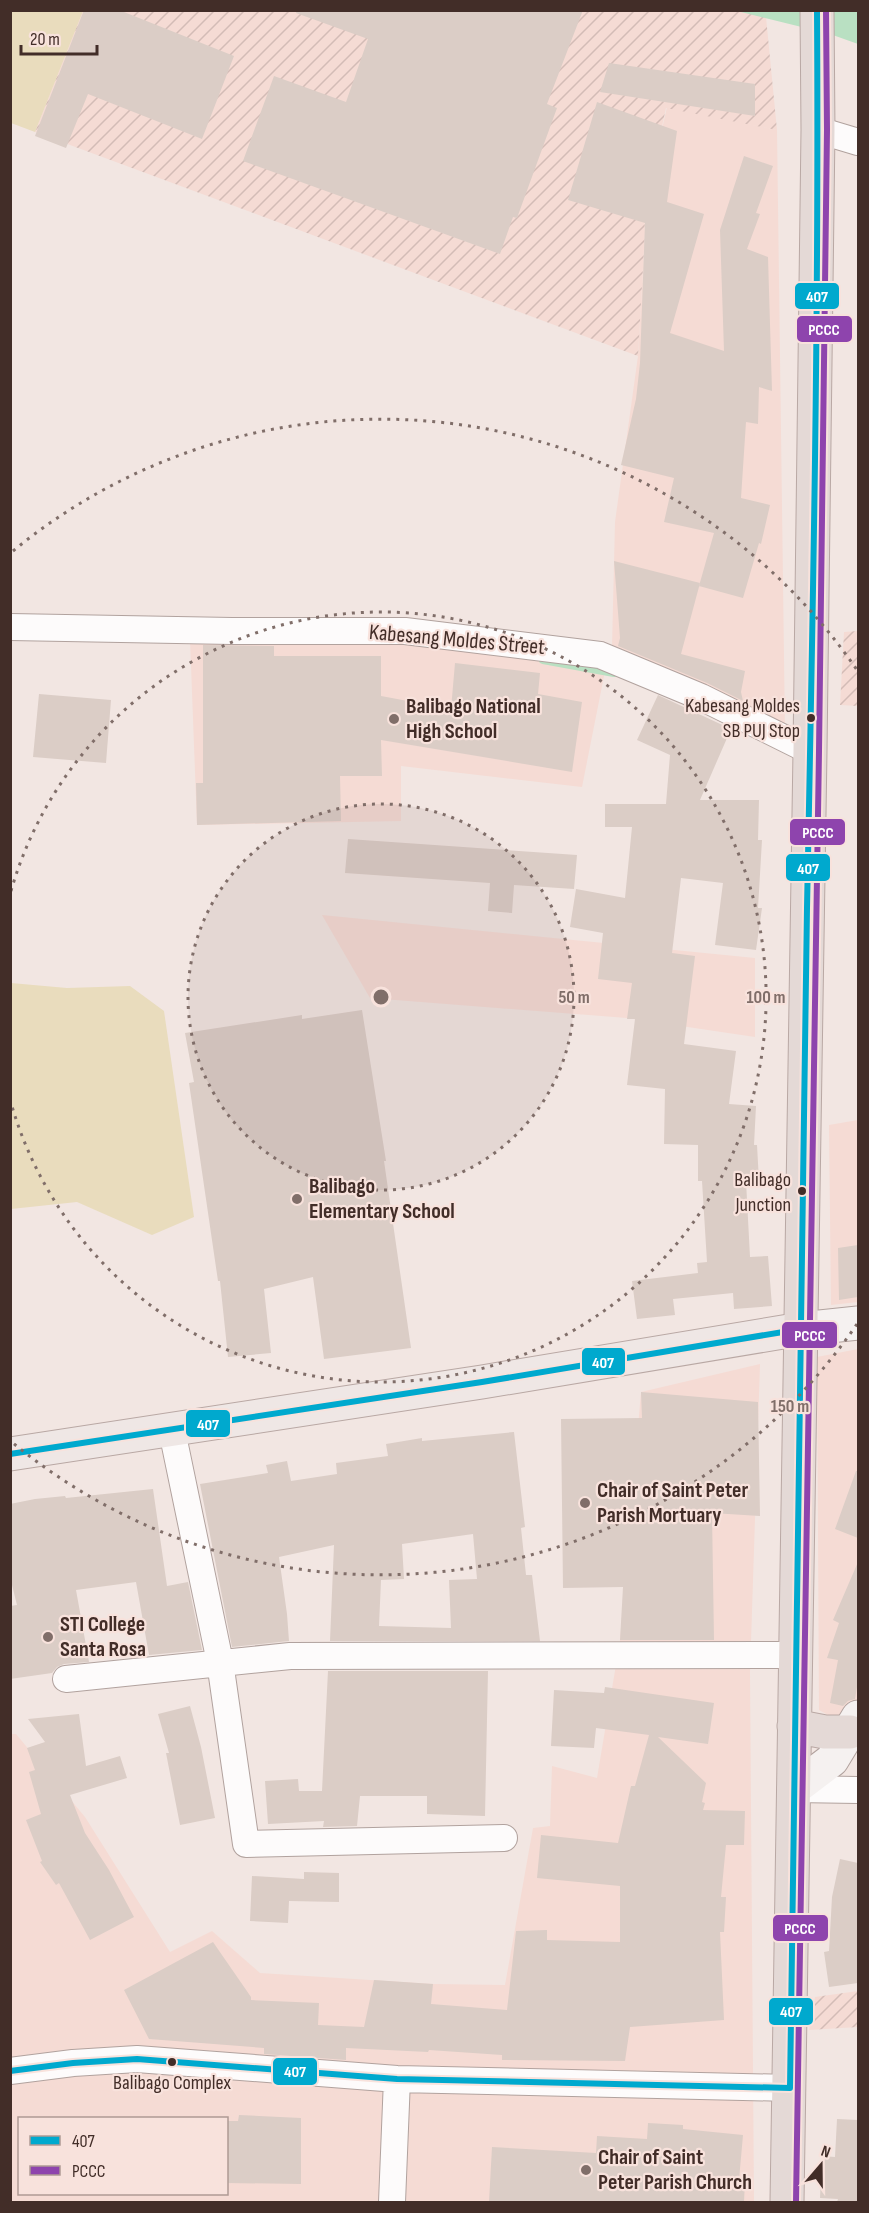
<svg xmlns="http://www.w3.org/2000/svg" width="869" height="2213" viewBox="0 0 869 2213" font-family="'Sofia Sans Condensed',sans-serif">
<style>
.built{fill:#f5dbd4;fill-rule:evenodd}
.industrial{fill:url(#industrial-furrows)}
.green{fill:#e9dcbd}
.water{fill:#b9e0c2}
.lines{fill:none;stroke-linecap:round;stroke-linejoin:round}
.stream{stroke:#b9e0c2;stroke-width:8}
.building{fill:#dbcdc6;fill-rule:evenodd}
.street-casing{stroke:#b1a29e;stroke-width:28}
.secondary-casing{stroke:#b1a29e;stroke-width:35}
.primary-casing{stroke:#b9a8a4;stroke-width:35}
.highway-casing{stroke:#b9a8a4;stroke-width:35}
.street{stroke:#fdfbfb;stroke-width:26}
.secondary{stroke:#f5f1f0;stroke-width:33}
.primary{stroke:#efe7e5;stroke-width:33}
.highway{stroke:#e4d9d6;stroke-width:33}
.bus-1-casing{stroke:#f8e2dc;stroke-width:10}
.bus-2-casing{stroke:#f8e2dc;stroke-width:10}
.bus-1{stroke:#00a9ce;stroke-width:6}
.bus-2{stroke:#8e44ad;stroke-width:6}
.ring{fill:none;stroke:#806e69;stroke-width:3;stroke-dasharray:3 6}
.bus-dot{fill:#422d28;stroke:#f8e2dc;stroke-width:2}
.poi-dot{fill:#806e69;stroke:#f8e2dc;stroke-width:2}
.labels{text-anchor:middle;dominant-baseline:central;stroke-width:4.5;stroke-linejoin:round;paint-order:stroke}
.bus-label{font-size:20px;fill:#422d28;stroke:#f8e2dc;text-anchor:end}
.street-label{font-size:22px;fill:#422d28;stroke:#f8e2dc}
.poi-label{font-size:22px;font-weight:bold;fill:#422d28;stroke:#f8e2dc;text-anchor:start}
.centre{fill:#806e69;stroke:#f8e2dc;stroke-width:3}
.ring-label{font-size:18px;text-anchor:middle;font-weight:bold;fill:#806e69;stroke:#f8e2dc;stroke-width:4.5;stroke-linejoin:round;paint-order:stroke}
.line-badge{stroke:#f8e2dc;stroke-width:2}
.badge-label{font-size:16px;text-anchor:middle;font-weight:bold;fill:#fff}
</style>
<defs>
<pattern id="industrial-furrows" width="10" height="10" patternUnits="userSpaceOnUse" patternTransform="scale(1.5)"><rect width="10" height="10" fill="#f5dbd4"/><path d="M-1 1l2-2M0 10L10 0M9 11l2-2" fill="none" stroke="#d3bcb6"/></pattern>
</defs>
<rect width="100%" height="100%" fill="#f2e6e2"/>
<path class="built" d="M667,107L777,130L785,732L612,647L615,522L638,356L645,232L644,209Z
M190,639L368,640L489,651L605,671L582,787L401,766V821L197,825Z
M322,915L755,958V1037L627,1018L370,998Z
M858,1120V1302L831,1305L829,1125Z
M858,1349V1696L853,1708L835,1719L819,1710L817,1357Z
M760,1364L750,1673L754,2202H11V1734H16L85,1817L170,1952L212,1931L260,1973L433,1984L505,1985L533,1828L550,1826L552,1766L597,1778L620,1641L641,1392ZM20,2118H226V2194H20Z"/>
<path class="industrial" d="M83,10L737,11L766,17L777,130L666,108L644,209L645,232L638,356L35,132Z
M858,631V706L840,705L844,632Z
M858,1991V2027L809,2030L815,1997Z"/>
<path class="green" d="M10,11H83L35,132L11,123Z
M11,983L67,988L130,986L164,1011L194,1217L152,1235L77,1202L11,1209Z"/>
<path class="water" d="M737,11H858V44L830,34Z"/>
<g class="lines">
<path class="stream" d="M543,660L614,673"/>
</g>
<path class="building" d="M84,10H119L234,56L202,139L88,94L66,148L35,136Z
M297,10H583L547,104L557,108L517,218L513,217L500,254L243,161L274,76L346,102L368,39L296,13Z
M609,63L755,84V116L600,92Z
M597,102L677,131L667,202L704,214L670,333L724,351L720,230L744,156L773,166L756,213L760,214L747,249L768,257L772,391L759,387L758,424L746,422L741,498L770,505L761,544L759,543L743,598L699,586L714,533L664,522L674,478L621,465L636,399L640,363L645,223L568,200Z
M614,561L700,583L681,654L745,671L741,692L743,701L707,683L618,646L620,638Z
M203,645L274,646V656H381V696L451,709L455,663L540,673L538,694L582,702L572,772L381,740L382,776H340L341,821L197,825L196,783H203Z
M39,694L111,700L106,763L33,757Z
M658,695L731,729L700,800H759L758,840H762L758,908H762L756,950L715,945L723,883L681,878L672,953L695,956L684,1044L736,1051L729,1104L756,1106L754,1145H757L759,1181H746L750,1257L768,1256L772,1306L734,1309L733,1293L673,1299L675,1315L637,1319L632,1281L698,1273L697,1263L707,1262L702,1181H698V1145L664,1144L665,1089L627,1085L635,1019H627L632,983L598,979L603,933L570,927L576,889L625,898L632,827H605V804H666L670,755L637,740Z
M348,839L577,855L574,889L514,885L512,913L488,911L490,883L345,873Z
M362,1010L386,1161H384L411,1348L324,1359L313,1277L264,1289L271,1353L228,1357L220,1281H218L189,1083L194,1082L185,1033L302,1015V1019Z
M858,1245V1297L839,1300L838,1248Z
M641,1392L758,1402L760,1516L712,1513L714,1640H620L623,1587L563,1588L561,1419L642,1418Z
M514,1432L525,1527L521,1528L526,1575H532L540,1641H330L334,1545L279,1557L287,1614L289,1641L232,1647L200,1484L268,1473L266,1465L287,1461L291,1481L337,1474L336,1463L388,1456L386,1444L422,1438V1441ZM473,1534L477,1579L449,1580L451,1628L379,1626L381,1580L404,1579L402,1544Z
M856,1471H858V1538L835,1529Z
M153,1489L167,1586L188,1582L202,1650L149,1655L136,1582L76,1590L89,1662L64,1664L57,1667L52,1673L10,1679V1606L17,1605L10,1577V1504L35,1499L65,1496L66,1498Z
M858,1562V1681L855,1699L848,1701L843,1706L830,1703L838,1660L827,1658L839,1623L833,1620Z
M328,1671H488L485,1816L427,1814V1796H360L357,1826L323,1827L324,1821L268,1824L265,1781L298,1779L299,1791H322Z
M605,1687L714,1703L708,1744L658,1737L706,1783L702,1802L705,1803L703,1810L745,1811L744,1845H726L721,1897H726L724,1932H720L724,2020L630,2027L625,2061L502,2060V2055L429,2050L428,2052L346,2048V2060L264,2054V2048L149,2039L124,1990L213,1942L251,1997V2000L319,2003L318,2025L364,2027L374,1980L433,1984L431,2004L507,2010L516,1931L547,1930V1940L620,1942V1886L537,1878L541,1835L618,1843L631,1786H635L649,1735L596,1728L594,1748L551,1746L554,1690L604,1693Z
M190,1706L201,1747L215,1818L180,1825L166,1753H169L158,1714Z
M79,1714L86,1766L120,1756L127,1778L70,1795L85,1833L109,1870L134,1917L90,1940L59,1883L56,1885L40,1862L42,1861L26,1820L41,1814L29,1772L35,1770L27,1748L45,1742L28,1719Z
M840,1859L858,1863V1983L829,1987L824,1952L829,1951L832,1897Z
M304,1872L339,1873V1902L289,1901L288,1923L250,1921L252,1876L304,1879Z
M239,2115L301,2118V2184L226,2183V2121H238Z
M837,2119L858,2120V2202H837L838,2199L820,2198L822,2156L835,2157Z
M648,2123L683,2125V2129L743,2135L739,2180H745L744,2202H489L492,2147L596,2153L597,2136L647,2139Z"/>
<g class="lines">
<g class="street-casing">
<path id="street" d="M818,130L858,142
M10,627L232,631H405L600,655L701,697L810,751
M172,1431L220,1662L246,1844L504,1838
M66,1679L290,1656L794,1655
M794,1789L858,1790
M10,2071L73,2063L137,2059L397,2079L790,2088
M392,2202L397,2079"/>
</g>
<g class="secondary-casing">
<path id="secondary" d="M801,1329L858,1323
M794,1789L832,1760L858,1717"/>
</g>
<g class="primary-casing">
<path id="primary" d="M10,1454L482,1382L801,1329"/>
</g>
<g class="highway-casing">
<path id="highway" d="M794,1726L825,1732H850
M787,2202L810,751L818,130L817,10"/>
</g>
<use href="#street" class="street"/>
<use href="#secondary" class="secondary"/>
<use href="#primary" class="primary"/>
<use href="#highway" class="highway"/>
<g class="bus-1-casing">
<path id="bus-1" d="M10,1454L482,1382L801,1329
M10,2071L73,2063L137,2059L397,2079L790,2088C794,1695 800,1302 807,908C813,609 819,310 817,10"/>
</g>
<g class="bus-2-casing">
<path id="bus-2" d="M796,2202L819,751L827,130L826,10"/>
</g>
<use href="#bus-1" class="bus-1"/>
<use href="#bus-2" class="bus-2"/>
</g>
<circle cx="381" cy="997" r="193" fill="#806e69" fill-opacity=".12"/>
<g class="ring">
<circle cx="381" cy="997" r="193"/>
<path d="M11 891A385 385 0 1 1 11 1103"/>
<path d="M857 1324A578 578 0 0 1 13 1443M13 551A578 578 0 0 1 857 670"/>
</g>
<g class="bus-dot">
<circle cx="811" cy="718" r="5"/>
<circle cx="802" cy="1191" r="5"/>
<circle cx="172" cy="2062" r="5"/>
</g>
<g class="poi-dot">
<circle cx="394" cy="719" r="6"/>
<circle cx="297" cy="1199" r="6"/>
<circle cx="585" cy="1503" r="6"/>
<circle cx="48" cy="1637" r="6"/>
<circle cx="586" cy="2170" r="6"/>
</g>
<g class="labels">
<g class="bus-label">
<text x="800" y="706">Kabesang Moldes<tspan x="800" dy="25">SB PUJ Stop</tspan></text>
<text x="791" y="1180">Balibago<tspan x="791" dy="25">Junction</tspan></text>
<text x="172" y="2083" text-anchor="middle">Balibago Complex</text>
</g>
<g class="street-label">
<text transform="translate(457 640) rotate(5)">Kabesang Moldes Street</text>
</g>
<g class="poi-label">
<text x="406" y="706">Balibago National<tspan x="406" dy="25">High School</tspan></text>
<text x="309" y="1186">Balibago<tspan x="309" dy="25">Elementary School</tspan></text>
<text x="597" y="1490">Chair of Saint Peter<tspan x="597" dy="25">Parish Mortuary</tspan></text>
<text x="60" y="1624">STI College<tspan x="60" dy="25">Santa Rosa</tspan></text>
<text x="598" y="2157">Chair of Saint<tspan x="598" dy="25">Peter Parish Church</tspan></text>
</g>
</g>
<circle cx="381" cy="997" r="9" class="centre"/>
<g class="ring-label">
<text x="574" y="1003">50 m</text>
<text x="766" y="1003">100 m</text>
<text x="790" y="1412">150 m</text>
</g>
<g class="line-badge">
<rect x="794" y="282" width="46" height="28" rx="6" fill="#00a9ce"/>
<rect x="796" y="315" width="57" height="28" rx="6" fill="#8e44ad"/>
<rect x="789" y="818" width="57" height="28" rx="6" fill="#8e44ad"/>
<rect x="785" y="853" width="46" height="29" rx="6" fill="#00a9ce"/>
<rect x="781" y="1321" width="57" height="28" rx="6" fill="#8e44ad"/>
<rect x="581" y="1347" width="45" height="29" rx="6" fill="#00a9ce"/>
<rect x="185" y="1409" width="46" height="29" rx="6" fill="#00a9ce"/>
<rect x="772" y="1914" width="57" height="28" rx="6" fill="#8e44ad"/>
<rect x="768" y="1997" width="46" height="29" rx="6" fill="#00a9ce"/>
<rect x="272" y="2057" width="46" height="29" rx="6" fill="#00a9ce"/>
</g>
<g class="badge-label">
<text x="817" y="302">407</text>
<text x="824" y="335">PCCC</text>
<text x="818" y="838">PCCC</text>
<text x="808" y="874">407</text>
<text x="810" y="1341">PCCC</text>
<text x="603" y="1368">407</text>
<text x="208" y="1430">407</text>
<text x="800" y="1934">PCCC</text>
<text x="791" y="2017">407</text>
<text x="295" y="2077">407</text>
</g>
<rect width="869" height="2213" fill="none" stroke="#422d28" stroke-width="24"/>
<rect x="18" y="2117" width="210" height="78" fill="#f8e2dc" stroke="#af9a94" stroke-width="1.5"/>
<rect x="30" y="2136" width="30" height="9" fill="#00a9ce" stroke="#af9a94" stroke-width="1.5"/>
<text x="72" y="2147" font-size="18" fill="#422d28">407</text>
<rect x="30" y="2166" width="30" height="9" fill="#8e44ad" stroke="#af9a94" stroke-width="1.5"/>
<text x="72" y="2177" font-size="18" fill="#422d28">PCCC</text>
<g transform="translate(821 2165) rotate(20)" stroke="#f8e2dc" stroke-width="4.5" paint-order="stroke">
<path d="M0-4.5L10 22L0 15L-10 22Z" fill="#422d28"/>
<text y="-9" font-size="16" font-weight="bold" text-anchor="middle" fill="#422d28">N</text>
</g>
<path d="M21 45v9h76v-9" fill="none" stroke="#422d28" stroke-width="3"/>
<text x="30" y="45" font-size="18" fill="#422d28" stroke="#f8e2dc" stroke-width="4.5" paint-order="stroke">20 m</text>
</svg>
